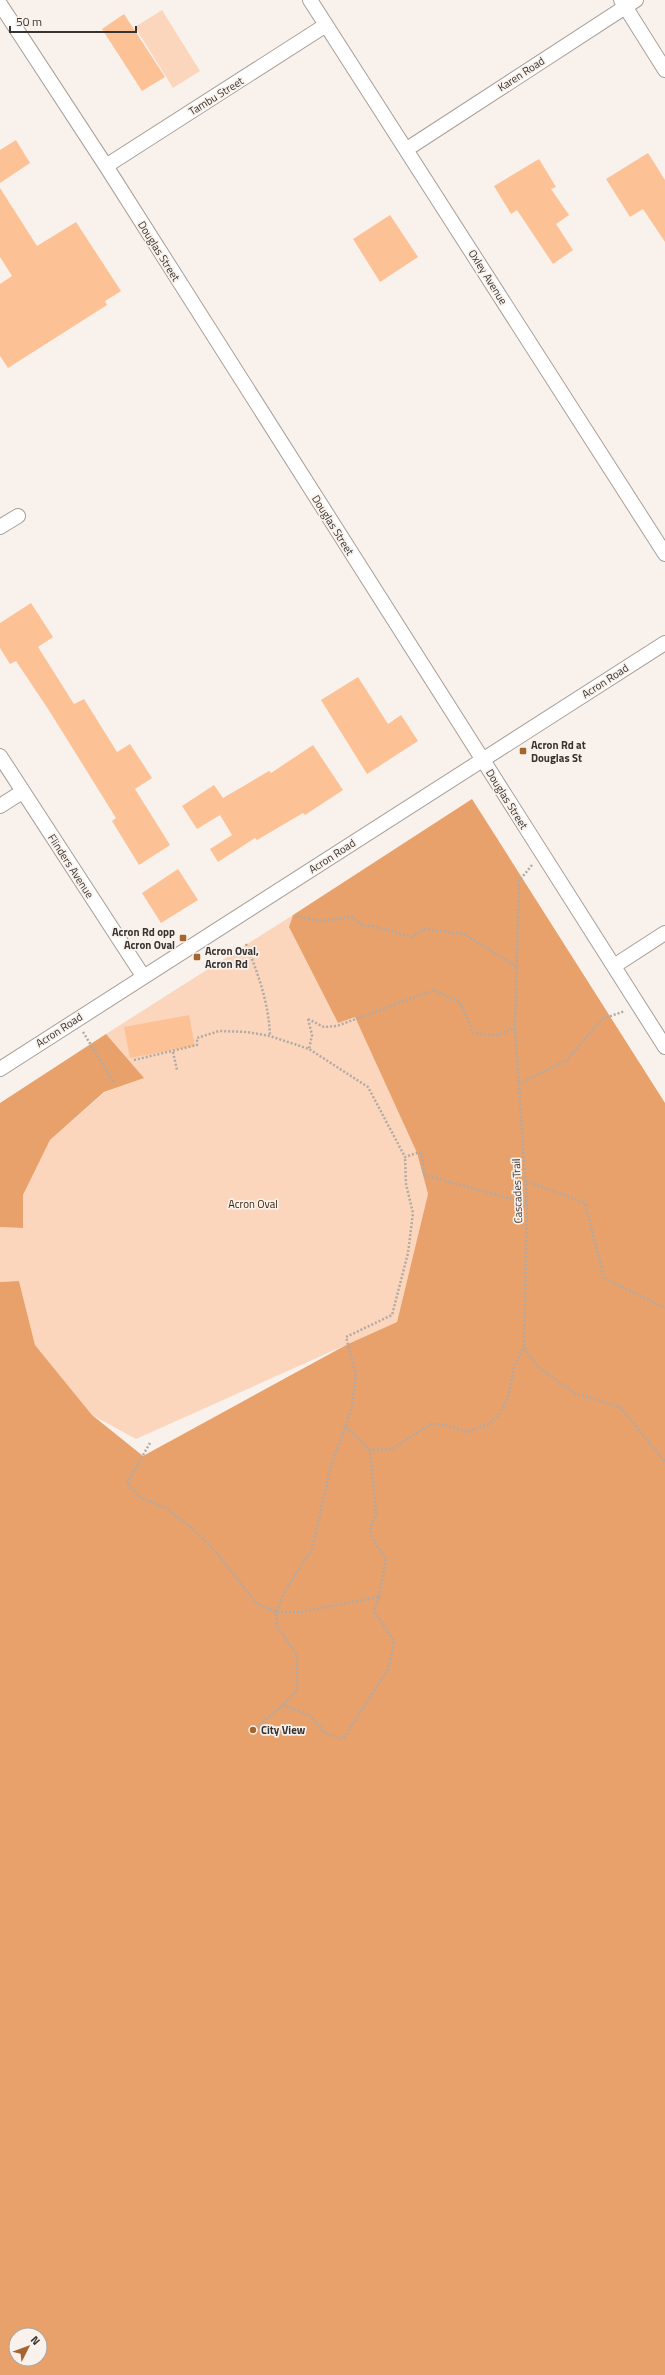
<svg xmlns="http://www.w3.org/2000/svg" width="665" height="2375" viewBox="0 0 665 2375" font-family="'Titillium Web',sans-serif">
<style>
.green{fill:#fbd6bc}
.forest{fill:#e8a16a;fill-rule:evenodd}
.building{fill:#fcc296}
.lines{fill:none;stroke-linecap:round;stroke-linejoin:round}
.street-casing{stroke:#a79f9a;stroke-width:16}
.path{stroke:#b0aaa6;stroke-width:2.5;stroke-dasharray:2 2;stroke-linecap:butt}
.street{stroke:#fff;stroke-width:14}
.poi-dot{fill:#a5652e;stroke:#f9f1eb;stroke-width:1.5}
.labels{text-anchor:middle;dominant-baseline:central;stroke-width:3.5;stroke-linejoin:round;paint-order:stroke}
.street-label{font-size:11px;fill:#363331;stroke:#f9f1eb}
.poi-label{font-size:11px;font-weight:bold;fill:#363331;stroke:#f9f1eb;text-anchor:start}
.park-label{font-size:11px;fill:#3e2209;stroke:#f9f1eb}
</style>
<rect width="100%" height="100%" fill="#f9f1eb"/>
<path class="green" d="M162,10L200,71L173,88L135,27Z
M293,915L289,927L338,1023L355,1016L417,1153L428,1194L397,1322L136,1439L92,1415L35,1345L19,1281L0,1282V1227L23,1228V1195L50,1140L105,1092L143,1078L106,1034Z"/>
<path class="forest" d="M472,799L665,1103V2375H0V1282L19,1281L35,1345L92,1415L143,1456L348,1344L397,1322L428,1194L417,1153L355,1017L338,1023L289,927L293,915ZM16,2335H40V2359H16Z
M106,1034L144,1078L104,1092L50,1140L23,1195V1228L0,1227V1103Z"/>
<path class="building" d="M124,14L165,77L142,91L102,29Z
M16,140L30,163L0,183V150Z
M648,153L665,180V242L643,209L630,217L606,179Z
M539,159L556,187L551,189L569,215L556,224L573,250L553,264L517,210L511,214L494,186Z
M0,188L37,246L76,222L121,291L105,301L107,305L8,368L0,356V284L12,276L0,257Z
M390,215L418,257L380,282L353,239Z
M31,603L53,637L38,647L74,704L84,699L117,752L130,744L152,778L135,789L170,845L139,865L112,821L116,818L50,712L16,661L10,664L0,648V623Z
M358,677L388,724L401,715L418,741L367,774L321,700Z
M313,745L343,790L305,815L303,813L257,840L255,838L218,862L210,849L232,835L220,815L197,829L182,806L214,785L223,798L269,771L271,773Z
M178,869L198,900L161,923L142,893Z
M189,1015L195,1046L130,1058L124,1027Z"/>
<g class="lines">
<g class="street-casing">
<path id="street" d="M310,0L665,554
M621,0L665,70
M0,4L106,166L665,1047
M407,149L636,0
M106,166L326,25
M0,527L18,516
M0,756L143,976
M0,806L22,792
M614,966L665,933
M0,1069L665,643"/>
</g>
<path class="path" d="M532,865L519,881L515,1028L527,1203L524,1347L537,1366L574,1393L620,1407L665,1462
M296,916L320,921L352,917L363,926H372L412,937L423,929L464,934L517,967
M246,944C258,973 269,1004 270,1036
M308,1019L324,1027L337,1026L434,990L460,1002L473,1033L495,1036L515,1028
M308,1019L312,1035L309,1049
M83,1032L114,1083
M173,1052L177,1070
M134,1060L197,1045V1038L219,1031L247,1032L270,1036L309,1049L368,1087L405,1157L417,1153L422,1154L424,1175L527,1203
M519,1084L567,1060L602,1019L625,1011
M526,1181L585,1203L604,1278L665,1308
M346,1427L370,1450L392,1449L431,1424L446,1425L467,1432L489,1424L501,1412L508,1397L515,1364L524,1347
M150,1443L127,1483L140,1497L166,1508L192,1528L217,1553L256,1603L276,1612H299L379,1597L386,1558L376,1545L370,1529L376,1513L370,1450
M283,1705L309,1715L325,1733L343,1739L389,1668L394,1641L374,1611L379,1597
M253,1730L283,1705L297,1690V1655L277,1626L276,1612L286,1589L312,1549L331,1466L352,1407L356,1375L346,1337L392,1315L408,1253L413,1213L406,1184L405,1157"/>
<use href="#street" class="street"/>
</g>
<g class="poi-dot">
<rect x="519" y="747" width="8" height="8" rx="2"/>
<rect x="179" y="934" width="8" height="8" rx="2"/>
<rect x="193" y="953" width="8" height="8" rx="2"/>
<circle cx="253" cy="1730" r="4"/>
</g>
<g class="labels">
<g class="street-label">
<text transform="translate(521 74) rotate(-33)">Karen Road</text>
<text transform="translate(216 96) rotate(-32)">Tambu Street</text>
<text transform="translate(159 251) rotate(58)">Douglas Street</text>
<text transform="translate(488 277) rotate(58)">Oxley Avenue</text>
<text transform="translate(333 525) rotate(58)">Douglas Street</text>
<text transform="translate(605 681) rotate(-33)">Acron Road</text>
<text transform="translate(507 799) rotate(58)">Douglas Street</text>
<text transform="translate(332 856) rotate(-33)">Acron Road</text>
<text transform="translate(71 866) rotate(57)">Flinders Avenue</text>
<text transform="translate(59 1030) rotate(-33)">Acron Road</text>
<text transform="translate(517 1191) rotate(-92)">Cascades Trail</text>
</g>
<g class="poi-label">
<text x="531" y="745">Acron Rd at<tspan x="531" dy="13">Douglas St</tspan></text>
<text x="175" y="932" text-anchor="end">Acron Rd opp<tspan x="175" dy="13">Acron Oval</tspan></text>
<text x="205" y="951">Acron Oval,<tspan x="205" dy="13">Acron Rd</tspan></text>
<text x="261" y="1730">City View</text>
</g>
<g class="park-label">
<text x="253" y="1204">Acron Oval</text>
</g>
</g>
<g transform="translate(28 2347) rotate(48)"><circle r="19" fill="#f9f1eb" stroke="#aba5a1"/>
<path d="M0-3L7 15L0 10L-7 15Z" fill="#a5652e"/>
<text y="-6" font-size="11" font-weight="bold" text-anchor="middle" fill="#363331">N</text>
</g>
<path d="M10 26v6h126v-6" fill="none" stroke="#363331" stroke-width="2"/>
<text x="16" y="26" font-size="12" fill="#363331" stroke="#f9f1eb" stroke-width="3" paint-order="stroke">50 m</text>
</svg>
